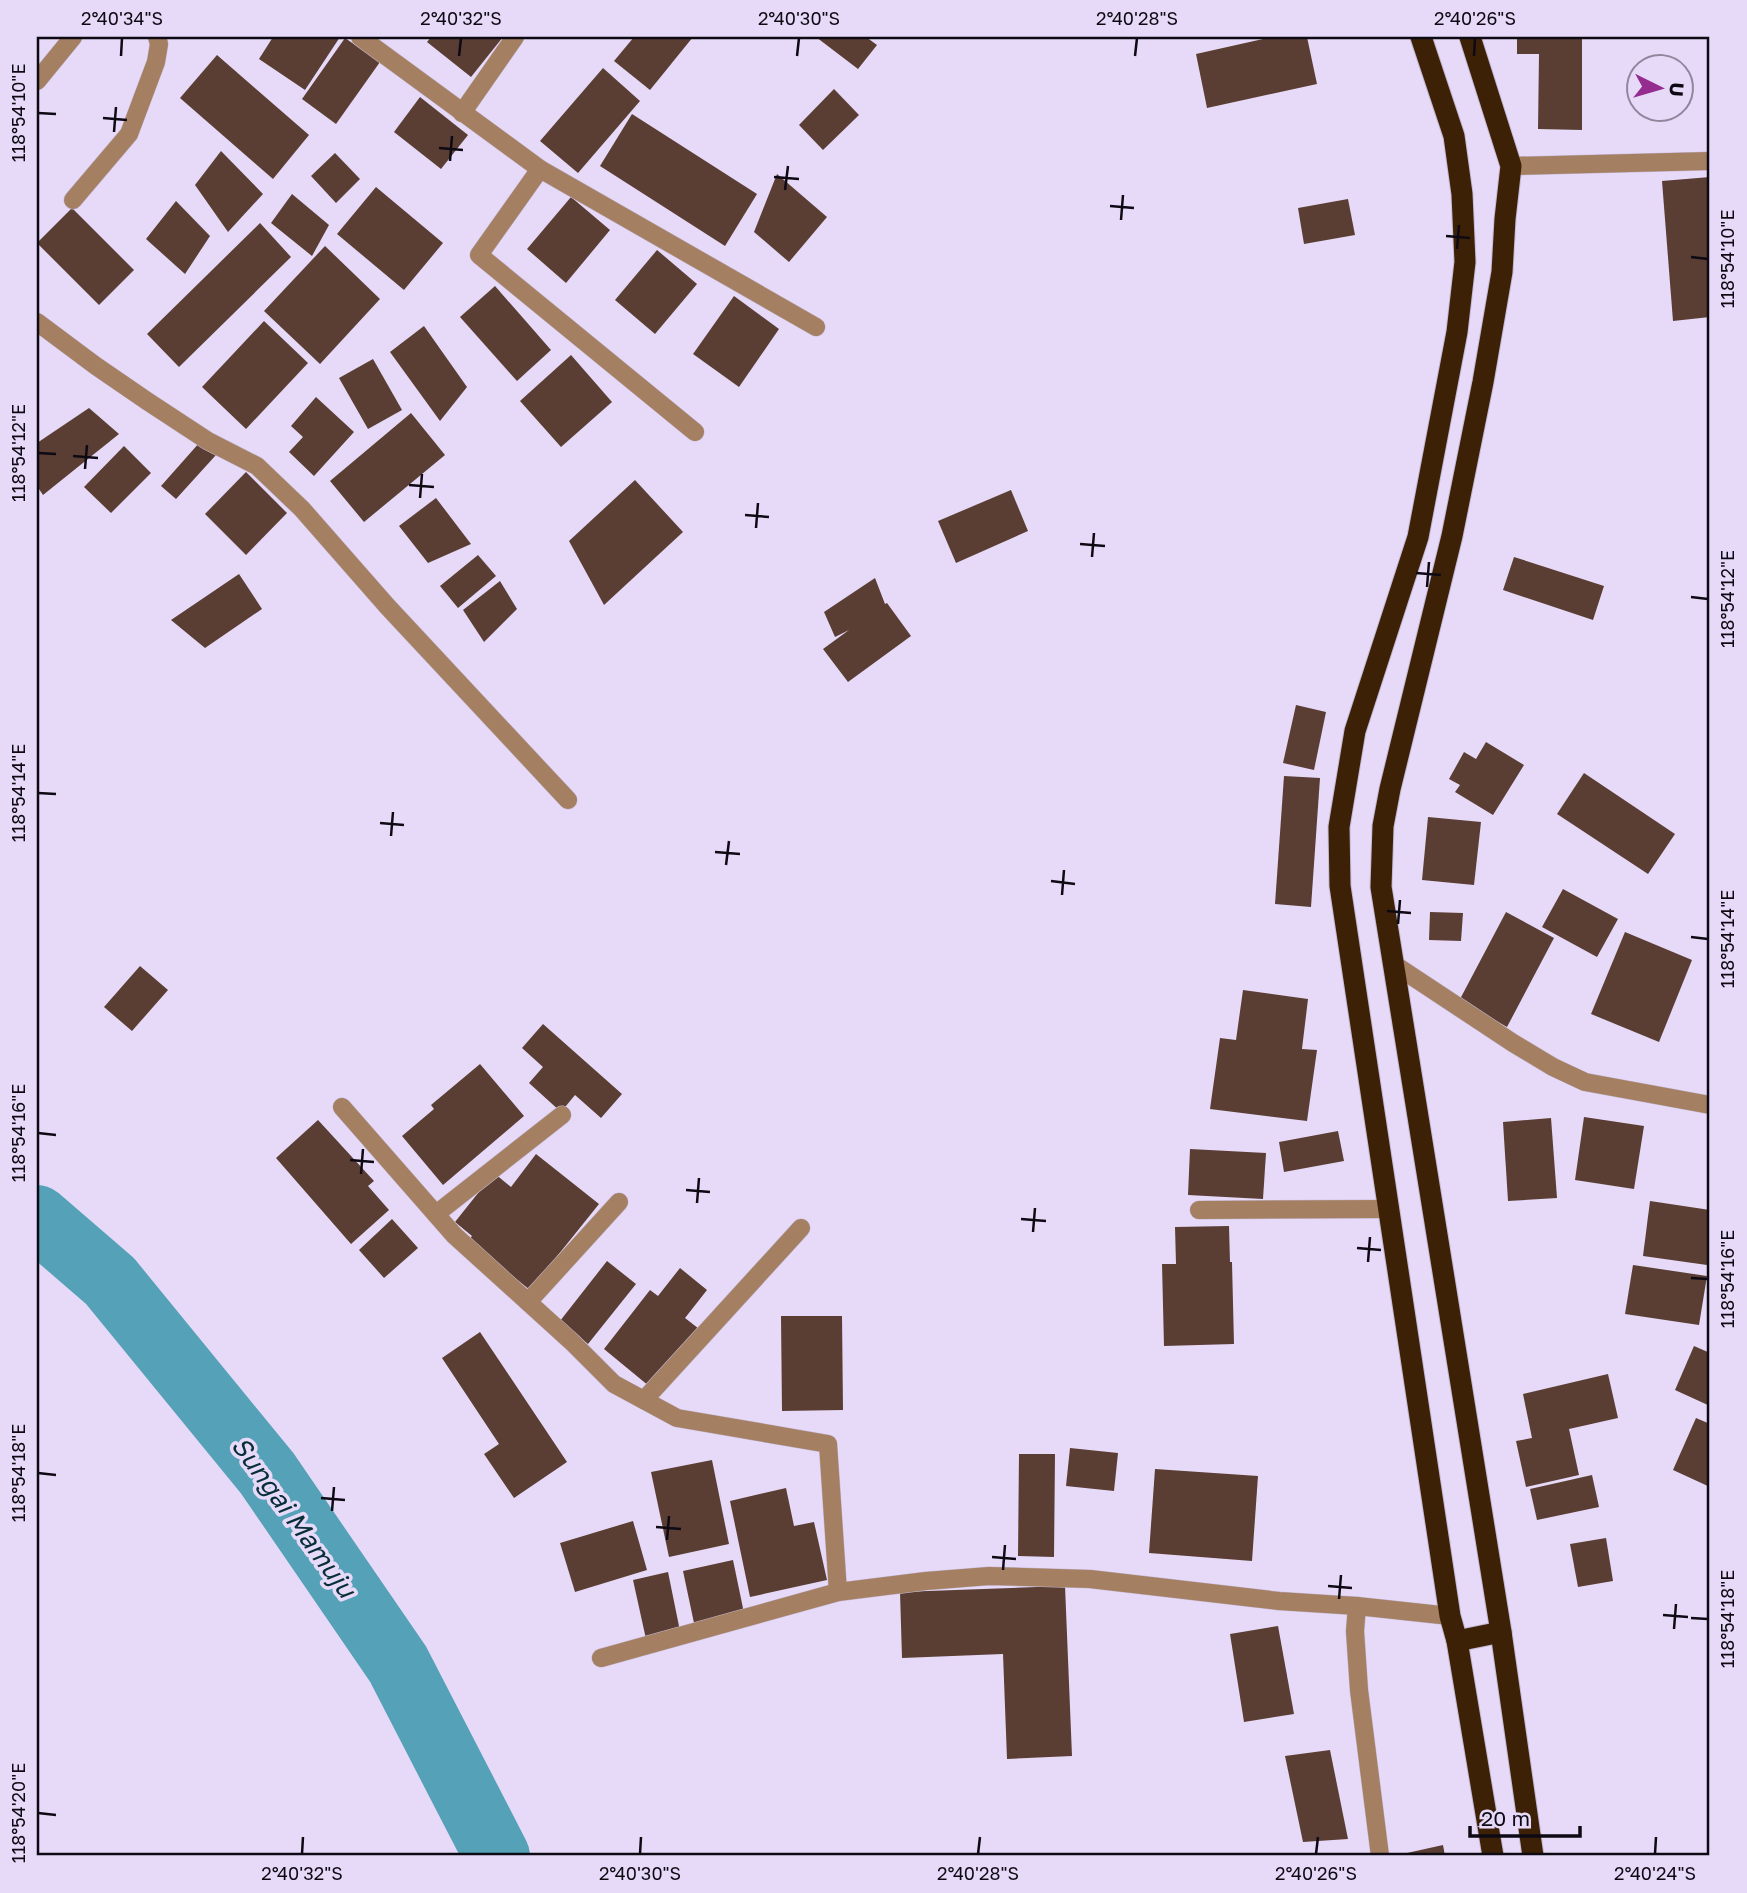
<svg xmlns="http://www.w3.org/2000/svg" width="1747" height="1893" font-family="'Golos Text',sans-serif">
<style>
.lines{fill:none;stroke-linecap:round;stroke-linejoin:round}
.river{stroke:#55a1b8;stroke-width:66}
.building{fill:#5a3e34}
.minor-casing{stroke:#c4b9d4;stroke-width:19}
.highway-casing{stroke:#c4b9d4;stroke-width:23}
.minor{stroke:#a57f61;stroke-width:18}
.highway{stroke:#3d2107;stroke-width:21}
.ticks{fill:none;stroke:#0e0a14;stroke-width:2.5}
.labels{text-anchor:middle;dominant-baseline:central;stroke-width:7;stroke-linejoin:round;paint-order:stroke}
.water-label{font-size:26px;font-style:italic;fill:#082f39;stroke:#e7daf8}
.neatline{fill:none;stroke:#0e0a14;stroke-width:2.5}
.ticks-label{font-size:18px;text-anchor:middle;fill:#0e0a14}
</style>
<rect width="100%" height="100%" fill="#e7daf8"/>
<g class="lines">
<polyline class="river" points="37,1218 110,1281 267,1473 398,1664 497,1856"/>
</g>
<g class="building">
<polygon points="273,37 340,37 305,90 259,59"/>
<polygon points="431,37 503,37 471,77 427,42"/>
<polygon points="634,37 693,37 650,90 614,61"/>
<polygon points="816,37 866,37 877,45 858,69"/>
<polygon points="1262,37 1307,37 1317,84 1207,108 1196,54 1263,39"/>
<polygon points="1517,37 1582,37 1582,130 1538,129 1539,54 1517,54"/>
<polygon points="345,38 380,62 336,124 302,99"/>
<polygon points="217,55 309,135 273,179 180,98"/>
<polygon points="603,68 640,101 578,173 540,141"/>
<polygon points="834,89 859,115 823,150 799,125"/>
<polygon points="420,97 468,135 441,169 394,132"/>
<polygon points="632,114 757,194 725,246 600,166"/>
<polygon points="221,151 263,194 228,232 195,185"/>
<polygon points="335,153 360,179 336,203 311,176"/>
<polygon points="777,174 827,217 789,262 754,232"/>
<polygon points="1710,177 1710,317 1673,321 1662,181"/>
<polygon points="376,187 443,243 404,290 337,234"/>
<polygon points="292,194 329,225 312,256 271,223"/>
<polygon points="571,197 610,230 566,283 527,249"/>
<polygon points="1348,199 1355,235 1304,244 1298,208"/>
<polygon points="176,201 210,236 185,274 146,239"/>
<polygon points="72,208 134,270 99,305 37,243"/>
<polygon points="260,223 291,257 179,367 147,334"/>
<polygon points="325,246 380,299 320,364 264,311"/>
<polygon points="657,250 697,284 655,334 615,300"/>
<polygon points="495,286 551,350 517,381 460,317"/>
<polygon points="734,296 779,329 739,387 693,354"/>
<polygon points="264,321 308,363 246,429 202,387"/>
<polygon points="424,326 467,387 440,421 390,352"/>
<polygon points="571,355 612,402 561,447 520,401"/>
<polygon points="373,359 402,410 368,429 339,378"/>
<polygon points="316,397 354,432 314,476 289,452 303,437 291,426"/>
<polygon points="89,408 119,434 43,495 37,486 37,443"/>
<polygon points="411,413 445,455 364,522 330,481"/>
<polygon points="200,442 216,455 176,499 161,486"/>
<polygon points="124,446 151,473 111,513 84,487"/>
<polygon points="246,472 287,513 246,555 205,514"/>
<polygon points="635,480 683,532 604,605 569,541"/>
<polygon points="1011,490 1028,531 956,563 938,521"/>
<polygon points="436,498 471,544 428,563 399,526"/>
<polygon points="478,555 496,576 458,608 440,586"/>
<polygon points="1514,557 1604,586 1593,620 1503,590"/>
<polygon points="239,574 262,609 205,648 171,620"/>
<polygon points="875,578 885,604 887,603 911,636 848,682 823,649 849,630 835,637 824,612"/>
<polygon points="500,581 517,609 484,642 463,610"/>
<polygon points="1296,705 1326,712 1314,770 1283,763"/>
<polygon points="1486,742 1524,765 1493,815 1455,792 1460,785 1449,779 1464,752 1476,759"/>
<polygon points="1584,773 1675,834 1648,874 1557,814"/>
<polygon points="1284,776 1320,778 1311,907 1275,904"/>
<polygon points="1428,817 1481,822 1474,885 1422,880"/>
<polygon points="1563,889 1618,919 1597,957 1542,927"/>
<polygon points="1430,912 1463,913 1461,941 1429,940"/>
<polygon points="1506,912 1554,938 1507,1027 1459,1001"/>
<polygon points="1625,932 1692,960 1659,1042 1591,1014"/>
<polygon points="140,966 168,990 132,1031 104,1007"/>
<polygon points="1243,990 1308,999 1302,1049 1317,1050 1307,1121 1210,1109 1220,1038 1236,1040"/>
<polygon points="543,1024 622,1094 601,1118 575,1095 561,1112 529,1083 543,1067 522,1048"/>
<polygon points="480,1064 524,1116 443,1185 402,1136 434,1109 431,1105"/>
<polygon points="1584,1117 1644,1126 1634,1189 1575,1180"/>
<polygon points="1551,1118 1557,1198 1508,1201 1503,1122"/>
<polygon points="318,1120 374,1181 368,1186 389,1210 351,1244 276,1158"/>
<polygon points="1338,1131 1344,1161 1284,1172 1279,1142"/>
<polygon points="1190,1149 1266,1153 1263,1199 1188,1195"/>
<polygon points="536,1154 599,1204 530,1290 468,1241 472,1236 455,1222 494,1173 511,1187"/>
<polygon points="1650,1201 1710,1210 1710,1242 1707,1265 1643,1256"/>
<polygon points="392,1219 418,1248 384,1278 359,1250"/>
<polygon points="1229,1226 1230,1262 1232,1262 1234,1344 1164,1346 1162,1264 1176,1264 1175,1227"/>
<polygon points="607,1261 636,1284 588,1344 560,1321"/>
<polygon points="1633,1265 1707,1276 1699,1325 1625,1314"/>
<polygon points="680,1268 707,1290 685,1318 703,1332 655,1391 604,1349 650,1290 658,1296"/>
<polygon points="781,1316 842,1316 843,1410 782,1411"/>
<polygon points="480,1332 567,1462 514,1498 484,1454 499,1444 442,1358"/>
<polygon points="1694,1346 1710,1353 1710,1406 1675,1390"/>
<polygon points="1608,1374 1618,1418 1569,1429 1579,1475 1526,1487 1516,1441 1532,1438 1523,1394"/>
<polygon points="1696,1418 1710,1424 1710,1487 1673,1470"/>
<polygon points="1070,1448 1118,1453 1114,1491 1066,1486"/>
<polygon points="1019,1454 1055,1454 1054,1557 1018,1556"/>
<polygon points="712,1460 729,1544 669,1557 651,1472"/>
<polygon points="1155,1469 1258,1476 1252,1561 1149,1553"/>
<polygon points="1592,1475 1599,1507 1537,1520 1530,1489"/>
<polygon points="786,1488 794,1526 814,1522 827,1580 750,1597 730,1501"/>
<polygon points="633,1521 647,1570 575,1592 560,1543"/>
<polygon points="1606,1538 1613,1581 1578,1587 1570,1544"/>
<polygon points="733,1560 744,1613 694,1623 683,1571"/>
<polygon points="668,1572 680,1631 646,1639 633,1580"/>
<polygon points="1065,1586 1072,1756 1007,1759 1003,1654 902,1658 900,1592"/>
<polygon points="1278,1626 1294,1714 1244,1722 1230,1634"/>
<polygon points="1330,1750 1348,1839 1303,1842 1285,1756"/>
<polygon points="1443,1845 1445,1856 1398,1856 1398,1855"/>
</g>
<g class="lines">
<g class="minor-casing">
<g id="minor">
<polyline points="360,37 540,169 816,327"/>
<polyline points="37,81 73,37"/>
<polyline points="462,113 515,37"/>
<polyline points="1511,166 1710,161"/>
<polyline points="540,169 479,255 695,432"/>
<polyline points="73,200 129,134 156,62 159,44 157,37"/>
<polyline points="37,322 96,366 147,401 208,441 257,466 302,509 387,606 568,800"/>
<polyline points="1392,963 1513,1043 1553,1067 1585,1082 1710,1105"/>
<polyline points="342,1107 454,1235 572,1342 614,1384 677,1418 828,1444 838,1592"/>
<polyline points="1199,1210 1388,1209"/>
<polyline points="436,1214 562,1115"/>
<polyline points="528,1302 619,1202"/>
<polyline points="644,1400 801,1228"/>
<polyline points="1357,1606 1355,1631 1359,1690 1380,1856"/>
<polyline points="601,1658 838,1592 926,1581 989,1576 1090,1579 1279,1601 1357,1606 1450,1616"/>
</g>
</g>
<g class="highway-casing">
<g id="highway">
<polyline points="1421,37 1454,136 1462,194 1465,262 1457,332 1418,537 1355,731 1339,827 1340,886 1450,1616 1457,1641 1493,1856"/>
<polyline points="1470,37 1511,166 1505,219 1502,272 1483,382 1452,536 1390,789 1383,826 1381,887 1501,1632 1533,1856"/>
<polyline points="1457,1641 1501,1632"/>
</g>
</g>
<use href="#minor" class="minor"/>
<use href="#highway" class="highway"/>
</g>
<path class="ticks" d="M 121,56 L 122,38M 459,56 L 461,38M 797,56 L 799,38M 1135,56 L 1137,38M 1474,56 L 1475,38M 38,113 L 56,114M 103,118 L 127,120M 114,132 L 116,107M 439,148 L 463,150M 450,161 L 452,136M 774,177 L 799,179M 785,190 L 788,166M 1110,206 L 1134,208M 1121,220 L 1123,195M 1446,236 L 1470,238M 1457,249 L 1459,225M 1691,257 L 1708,259M 38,453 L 56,454M 73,456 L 98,458M 85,469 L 87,445M 409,485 L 434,487M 420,498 L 422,474M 745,515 L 769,517M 756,528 L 758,503M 1080,544 L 1105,546M 1092,557 L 1094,533M 1416,573 L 1441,575M 1427,587 L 1429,562M 1691,597 L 1708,599M 38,793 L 56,794M 380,823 L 404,825M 391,836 L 393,812M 715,852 L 740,854M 726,865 L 729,841M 1051,881 L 1075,884M 1062,895 L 1064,870M 1387,911 L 1411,913M 1398,924 L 1400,900M 1691,937 L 1708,939M 38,1133 L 56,1135M 350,1160 L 374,1162M 361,1174 L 363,1149M 686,1190 L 710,1192M 697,1203 L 699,1178M 1021,1219 L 1046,1221M 1033,1232 L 1035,1208M 1357,1248 L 1381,1250M 1368,1262 L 1370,1237M 1691,1278 L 1708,1279M 38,1473 L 56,1475M 321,1498 L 345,1500M 332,1511 L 334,1487M 656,1527 L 681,1529M 667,1540 L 669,1516M 992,1557 L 1016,1559M 1003,1570 L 1005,1545M 1328,1586 L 1352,1588M 1339,1599 L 1341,1575M 1663,1615 L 1688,1617M 1691,1618 L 1708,1619M 1674,1629 L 1676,1604M 38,1813 L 56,1815M 302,1854 L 303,1837M 640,1854 L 641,1837M 978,1854 L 980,1837M 1316,1854 L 1318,1837M 1655,1854 L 1656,1837"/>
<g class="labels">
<g class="water-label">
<text transform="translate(294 1517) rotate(54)">Sungai Mamuju</text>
</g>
</g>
<rect width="1747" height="1893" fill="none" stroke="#e7daf8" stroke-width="77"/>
<g transform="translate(1660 88) rotate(95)"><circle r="33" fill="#e7daf8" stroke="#90879d" stroke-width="2"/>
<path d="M0-5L12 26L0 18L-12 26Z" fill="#952d90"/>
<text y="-10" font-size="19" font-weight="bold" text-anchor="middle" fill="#0e0a14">U</text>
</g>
<path d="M1470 1826v10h110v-10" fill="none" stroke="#0e0a14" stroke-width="3.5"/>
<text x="1481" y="1826" font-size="21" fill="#0e0a14" stroke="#e7daf8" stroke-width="5" paint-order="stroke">20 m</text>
<rect x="38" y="38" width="1670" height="1816" class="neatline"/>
<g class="ticks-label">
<text x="122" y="25">2°40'34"S</text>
<text x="461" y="25">2°40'32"S</text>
<text x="799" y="25">2°40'30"S</text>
<text x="1137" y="25">2°40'28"S</text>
<text x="1475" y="25">2°40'26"S</text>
<text transform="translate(19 113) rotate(-90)" y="6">118°54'10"E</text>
<text transform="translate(1728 259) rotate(-90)" y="6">118°54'10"E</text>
<text transform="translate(19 453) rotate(-90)" y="6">118°54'12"E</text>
<text transform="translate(1728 599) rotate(-90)" y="6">118°54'12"E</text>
<text transform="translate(19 793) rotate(-90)" y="6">118°54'14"E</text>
<text transform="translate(1728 939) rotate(-90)" y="6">118°54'14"E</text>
<text transform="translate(19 1133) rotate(-90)" y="6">118°54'16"E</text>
<text transform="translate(1728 1279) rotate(-90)" y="6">118°54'16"E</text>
<text transform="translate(19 1473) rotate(-90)" y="6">118°54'18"E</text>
<text transform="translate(1728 1619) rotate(-90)" y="6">118°54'18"E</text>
<text transform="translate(19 1813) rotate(-90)" y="6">118°54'20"E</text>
<text x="302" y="1880">2°40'32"S</text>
<text x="640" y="1880">2°40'30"S</text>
<text x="978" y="1880">2°40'28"S</text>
<text x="1316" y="1880">2°40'26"S</text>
<text x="1655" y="1880">2°40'24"S</text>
</g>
</svg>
